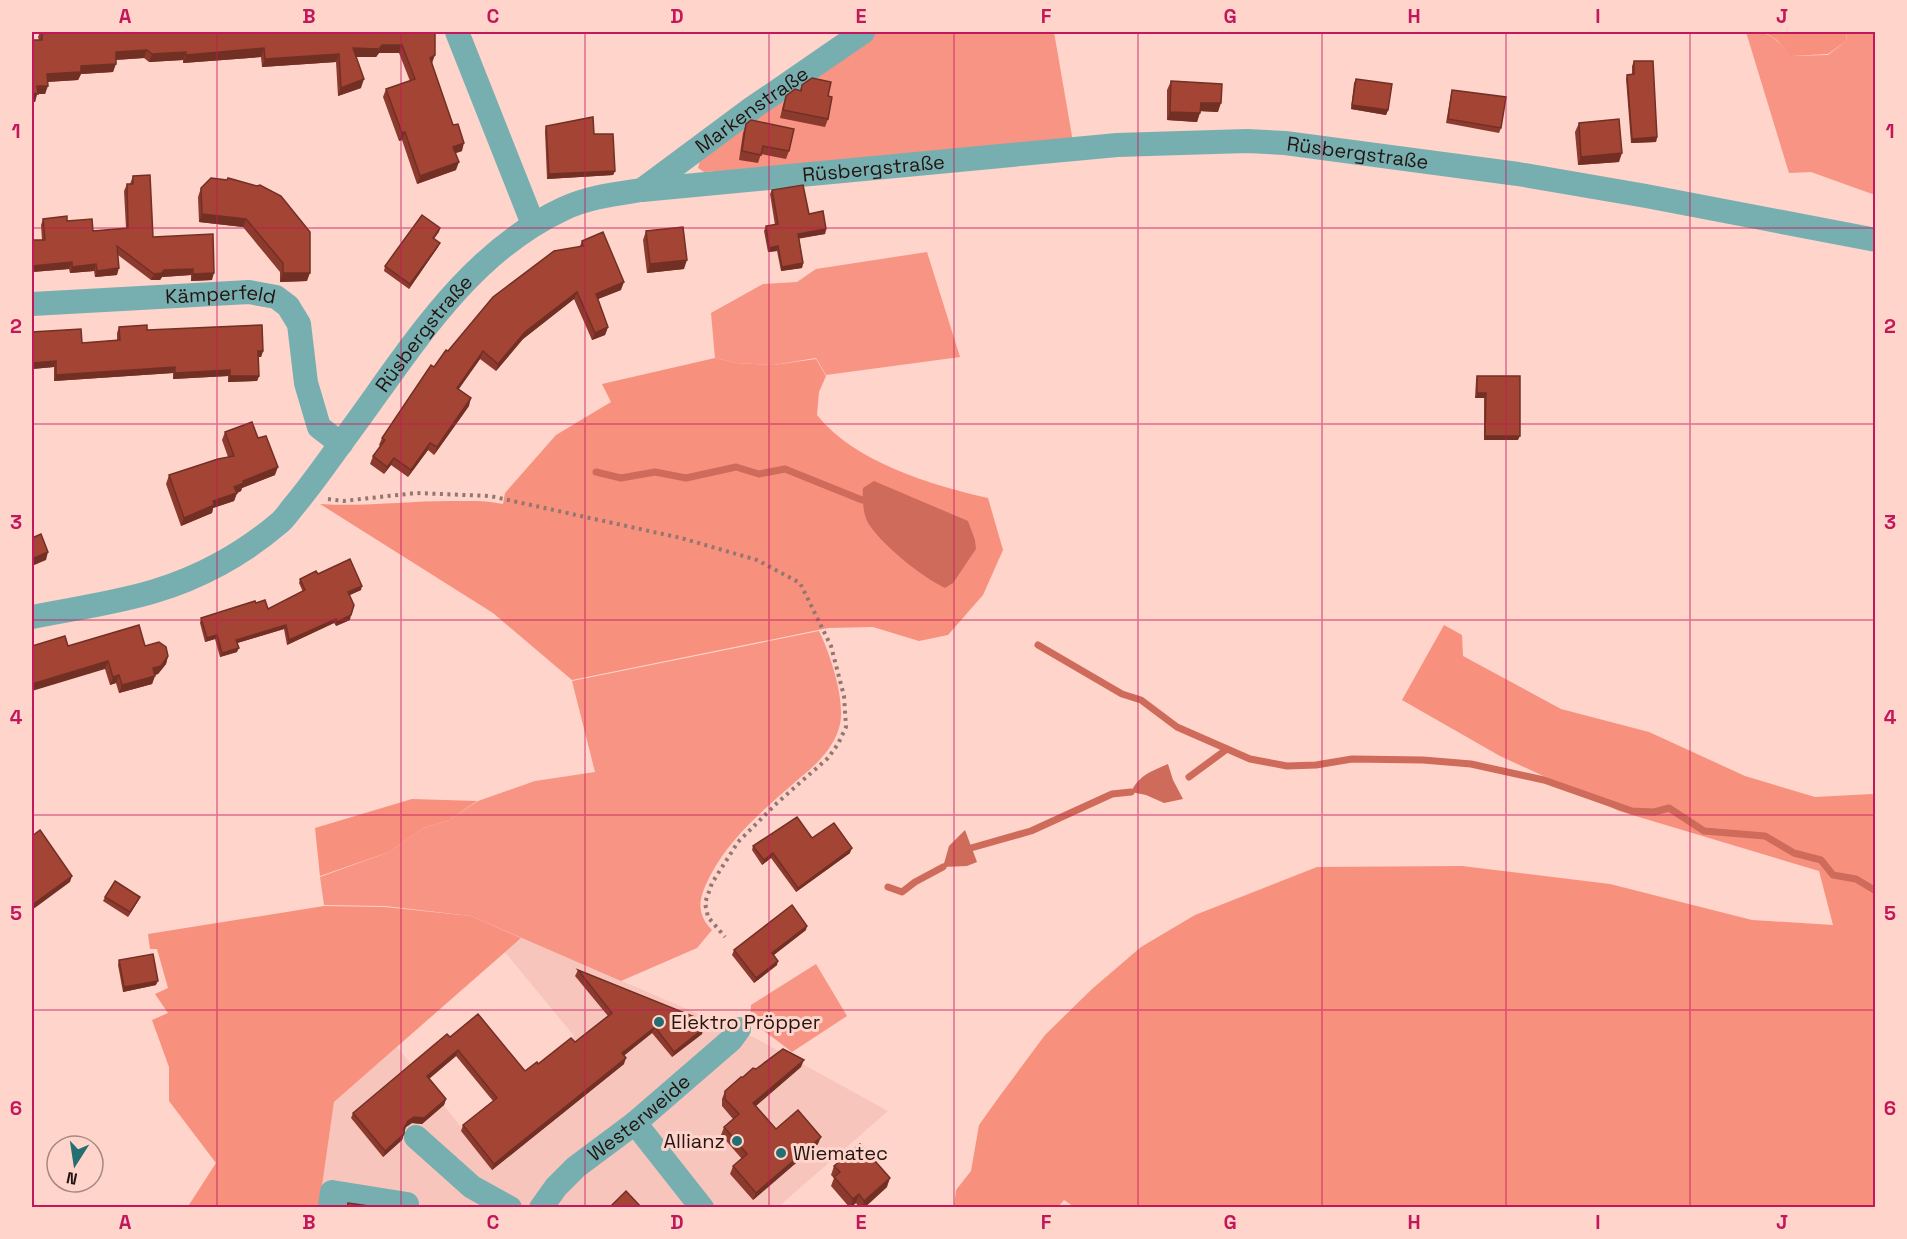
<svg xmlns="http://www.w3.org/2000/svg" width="1907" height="1239" font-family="'Space Grotesk',sans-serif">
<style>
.built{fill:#f8c5bc}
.green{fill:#f79483}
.forest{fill:#f8907e}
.water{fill:#ce6b5a}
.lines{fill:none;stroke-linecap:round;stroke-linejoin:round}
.stream{stroke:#ce6b5a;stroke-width:7}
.path{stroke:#937670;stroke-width:4;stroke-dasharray:3 4.5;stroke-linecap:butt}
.minor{stroke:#77afb0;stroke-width:24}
.wall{fill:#8c3a2e}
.shaded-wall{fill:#723025}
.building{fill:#a34435;stroke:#723025;stroke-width:1.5}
.grid{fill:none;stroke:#c2185b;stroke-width:1.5;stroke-opacity:0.55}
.poi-dot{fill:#246f71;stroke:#fed4cb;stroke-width:2}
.labels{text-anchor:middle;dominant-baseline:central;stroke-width:6;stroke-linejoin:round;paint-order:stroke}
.street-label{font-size:20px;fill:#241512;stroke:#fed4cb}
.poi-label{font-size:20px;fill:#241512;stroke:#fed4cb;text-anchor:start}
.neatline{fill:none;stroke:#c2185b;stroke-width:2}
.grid-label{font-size:20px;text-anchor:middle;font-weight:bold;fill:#c2185b}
</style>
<rect width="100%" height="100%" fill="#fed4cb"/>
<polygon class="built" points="521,938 755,1038 888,1111 778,1207 319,1208 334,1102 397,1047 462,1128 574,1036 505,952"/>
<g class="green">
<polygon points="872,32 1054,32 1073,142 732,170 704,172 698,168 700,161"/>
<path d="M 1746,32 C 1772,31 1775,39 1793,56 L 1828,55 L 1846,41 L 1847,32 L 1875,32 L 1875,195 L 1811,172 L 1789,173 Z"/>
<polygon points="927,252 960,357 826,375 816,358 773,365 736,363 715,358 711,313 763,284 797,282 816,269"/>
<path d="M 819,631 C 830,653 847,704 839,728 C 836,738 830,748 823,756 C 815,766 803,775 793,784 C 762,811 729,839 710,876 C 700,896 694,912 712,930 L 697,948 L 621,981 L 471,916 L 385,906 L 324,905 L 320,877 L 389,852 L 423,828 L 449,820 L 478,801 L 535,781 L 595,772 L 572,681 Z"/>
<polygon points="816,964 847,1016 792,1052 750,1020 751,1005"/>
</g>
<g class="forest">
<polygon points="1764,32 1847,32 1846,41 1828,54 1792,56 1777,40"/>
<path d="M 715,358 L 736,363 L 773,365 L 816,359 L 826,376 L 819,392 L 817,415 C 854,462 931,485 988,498 L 1003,550 L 983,595 L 948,635 L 919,641 L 873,627 L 828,628 L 572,680 L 493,613 L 320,504 C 363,507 407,501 451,501 C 469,501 485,500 503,504 L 505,493 L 556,435 L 611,402 L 602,384 Z"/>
<polygon points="1444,625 1462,635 1463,656 1561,709 1649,732 1745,776 1815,797 1872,794 1875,796 1875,1207 1076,1208 1064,1200 1058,1207 954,1207 956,1190 971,1171 979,1125 999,1097 1045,1035 1092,989 1141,947 1195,915 1317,867 1462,866 1610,884 1752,920 1833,925 1819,871 1619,811 1500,756 1402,700"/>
<polygon points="412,799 477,801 449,820 423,828 389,852 320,876 315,828"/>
<polygon points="324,906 385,907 471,916 521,938 334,1102 319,1207 187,1208 216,1163 169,1101 169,1067 152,1020 168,1013 155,994 168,988 157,949 150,949 148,934"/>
</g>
<g class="water">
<path d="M 874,481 L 968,521 L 975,540 L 976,549 L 953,583 L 945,588 C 923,578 878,542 867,521 C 863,511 862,499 863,488 Z"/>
<path d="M 1168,764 L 1173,780 L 1183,799 L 1164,803 L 1146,795 L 1131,792 C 1139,775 1152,771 1168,764 Z"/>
<polygon points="965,830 977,862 967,866 943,867 949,846"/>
</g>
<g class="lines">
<g class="stream">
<polyline points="596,472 621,478 655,472 686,478 736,467 759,474 785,469 862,500"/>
<polyline points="1038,645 1122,694 1141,700 1177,727 1250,759 1287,766 1316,765 1352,759 1423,760 1471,764 1544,780 1632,811 1654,812 1669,808 1704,831 1765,836 1794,853 1821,860 1833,875 1856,879 1876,891"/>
<polyline points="1189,777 1227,749"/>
<polyline points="971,848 1031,831 1112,794 1131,792"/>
<polyline points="888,887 902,892 915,882 943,867"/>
</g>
<polyline class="path" points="328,499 343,501 416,493 490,496 681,538 757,560 800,583 831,646 844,696 846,727 838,744 828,758 777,803 738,842 712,883 705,903 708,917 725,937"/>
<g class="minor">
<polyline points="457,32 533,224"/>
<path id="s1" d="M 642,190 L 751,109 L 863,32"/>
<path id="s2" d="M 32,304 L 249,292 L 276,297 L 288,306 L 299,324 L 306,383 L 319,427 L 341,444"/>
<path id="s3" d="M 32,617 C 72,609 116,603 155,591 C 199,578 243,554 278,524 C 284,520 288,513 293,507 C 309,488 324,467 339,446 C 404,360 462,256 563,209 C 588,197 616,194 642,190 L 1117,145 L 1247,141 L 1285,143 L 1518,174 L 1646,196 L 1876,240"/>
<polyline points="635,1123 702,1208"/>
<polyline points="416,1137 472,1187 510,1208"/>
<polyline points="330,1208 332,1192 407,1204"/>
<path id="s4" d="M 541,1208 L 556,1187 L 576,1167 L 635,1123 L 731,1040 L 739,1029"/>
</g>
</g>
<g class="wall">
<polygon points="40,32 435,32 432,64 462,151 456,153 456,170 417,184 402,140 399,141 383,97 386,89 410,81 399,53 379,53 376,57 356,57 361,88 338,96 336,62 262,67 261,57 183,63 183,60 149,62 144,58 116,60 113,72 81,74 78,80 48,82 45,94 37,94 35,102 32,102 32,40 39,40 38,37"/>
<polygon points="1634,61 1657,137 1656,142 1631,143 1626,79 1627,75 1632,74 1632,66"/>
<polygon points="1356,79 1388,110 1386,115 1351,109 1354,83"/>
<polygon points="1171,81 1218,112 1200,111 1197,122 1167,120 1167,90"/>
<polygon points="802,85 828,96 828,119 825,127 780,118 783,105 786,96 800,90"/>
<polygon points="1452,90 1501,128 1499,133 1446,123 1451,94"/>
<polygon points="1579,123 1619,162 1578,165 1575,132"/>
<polygon points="746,124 789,151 786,159 761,154 758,163 739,160 743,133"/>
<polygon points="546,126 594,134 615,171 613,175 547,179 545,131"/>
<polygon points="133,176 153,237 212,280 191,281 191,275 162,277 160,280 151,280 118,255 117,275 95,277 94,271 70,273 69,269 32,272 32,240 42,240 41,225 43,219 67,221 93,231 126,228 124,191 127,184 130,184"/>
<polygon points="211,178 307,281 280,282 280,272 243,227 199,222 198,197 201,188"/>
<polygon points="772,190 809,214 826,229 825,234 799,238 803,263 802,268 781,271 777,251 768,252 764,231 766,226 775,225 770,194"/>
<polygon points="440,228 439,232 434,239 438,247 409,289 384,271 385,266"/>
<polygon points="646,231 684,269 647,273 643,240"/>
<polygon points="582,241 621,290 598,299 608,327 605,335 592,340 574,299 523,339 496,371 480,359 459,389 469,406 434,455 428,450 408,477 391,465 384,474 370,464 373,456 380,446 379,445 382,438 434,367 448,351 580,246"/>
<polygon points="119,327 147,330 263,351 261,357 258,357 259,376 257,381 228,382 228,376 173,379 173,373 54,381 54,367 32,369 82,343 117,340 117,333"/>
<polygon points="1477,376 1518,440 1484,440 1484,398 1475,398 1476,380"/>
<polygon points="225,432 258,438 275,475 242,488 241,491 237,493 234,501 213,508 212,513 181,526 166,484 169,475 228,457 222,440"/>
<polygon points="318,574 361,590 349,595 350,620 336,626 334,623 287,645 284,629 237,643 237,652 220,657 215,639 205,642 200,623 201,618 256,603 268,609 303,592 299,583 300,579"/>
<polygon points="68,646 145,646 168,656 166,664 158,674 155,675 152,684 119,693 116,683 110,685 105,669"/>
<polygon points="812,838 850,853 796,892 771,858 762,865 752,850 753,846"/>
<polygon points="105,897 140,897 138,901 128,917 103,901"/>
<polygon points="806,930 774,955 777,965 754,983 732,955 734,950"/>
<polygon points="119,960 156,985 123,992 118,965"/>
<polygon points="578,970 702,1034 672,1057 652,1033 624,1055 624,1064 492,1170 461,1131 463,1125 493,1101 456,1056 429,1079 446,1099 444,1105 422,1124 412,1123 406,1127 402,1140 383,1157 351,1118 353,1113 450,1037 525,1071 575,1042 608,1016 575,976"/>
<polygon points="801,1067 756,1106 776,1129 818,1144 753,1200 730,1174 733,1166 742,1159 721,1135 724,1127 733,1119 722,1106 722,1099 725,1091 743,1077 756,1069"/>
<polygon points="834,1166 887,1187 864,1208 859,1208 856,1203 850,1208 831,1186 834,1178 831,1175"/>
</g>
<g class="shaded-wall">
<polygon points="382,45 402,45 399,53 379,53 376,57 350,57 353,48"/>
<polygon points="264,48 261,57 183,63 186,55"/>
<polygon points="147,50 144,58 113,60 116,52"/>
<polygon points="186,52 183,60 149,62 152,54"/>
<polygon points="339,54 336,62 262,67 265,59"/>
<polygon points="435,55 432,63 427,66 430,58"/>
<polygon points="116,64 113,72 81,74 78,80 44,82 47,74 81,66"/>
<polygon points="364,79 361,88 338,96 341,88"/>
<polygon points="37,86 48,86 45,94 37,94 35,102 32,102 32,93"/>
<polygon points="1201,103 1221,103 1218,112 1198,111"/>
<polygon points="1352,105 1388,110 1386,115 1351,109"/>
<polygon points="1170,112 1200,113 1197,122 1167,120"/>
<polygon points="405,132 402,140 399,141 402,133"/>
<polygon points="1657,137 1656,142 1631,143 1632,139"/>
<polygon points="464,143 462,151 450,155 453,147"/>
<polygon points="1622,153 1619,162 1578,165 1581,157"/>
<polygon points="459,162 456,170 417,184 420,176"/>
<polygon points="615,171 613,175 547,179 549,174"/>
<polygon points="202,214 246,219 243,227 199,222"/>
<polygon points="826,229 825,234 797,239 798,234"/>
<polygon points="440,243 438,247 409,289 410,284"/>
<polygon points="778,246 777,251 768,252 769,248"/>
<polygon points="687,260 684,269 647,273 650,264"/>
<polygon points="72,262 69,269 32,272 32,266"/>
<polygon points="803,263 802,268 781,271 782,267"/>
<polygon points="96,264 94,271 70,273 72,267"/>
<polygon points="119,268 117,275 95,277 97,271"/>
<polygon points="193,269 191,275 162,277 160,280 151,280 154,274 164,270"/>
<polygon points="214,273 212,280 191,281 193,274"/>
<polygon points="283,273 310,273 307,281 280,282"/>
<polygon points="624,282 621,290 593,301 596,294"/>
<polygon points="577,292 574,299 523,339 496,371 498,364 525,332"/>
<polygon points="608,327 605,335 592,340 595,333"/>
<polygon points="258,351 263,351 261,357 256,357"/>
<polygon points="483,351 480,359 454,395 457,388"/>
<polygon points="56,361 54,367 32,369 32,363"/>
<polygon points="175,367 173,373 54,381 56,375"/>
<polygon points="230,370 228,376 173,379 175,373"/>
<polygon points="230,376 259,376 257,381 228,382"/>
<polygon points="1477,393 1486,393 1484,398 1475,398"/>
<polygon points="471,398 469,406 434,455 437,447"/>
<polygon points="1485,436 1520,436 1518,440 1484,440"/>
<polygon points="430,443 428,450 408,477 411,470"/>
<polygon points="394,458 391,465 384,474 387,467"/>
<polygon points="278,467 275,475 242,488 241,491 237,493 234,501 213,508 212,513 181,526 184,518 213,501 243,481"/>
<polygon points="48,552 46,560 32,566 32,559"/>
<polygon points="362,586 361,590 346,597 348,592"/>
<polygon points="351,615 350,620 336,626 337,622"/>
<polygon points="336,619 334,623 287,645 289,640"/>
<polygon points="286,625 284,629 234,644 236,640"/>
<polygon points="217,635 215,639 205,642 207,638"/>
<polygon points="239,648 237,652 220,657 222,653"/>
<polygon points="168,656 166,664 158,674 150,676 153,668"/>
<polygon points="108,661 105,669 32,691 32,684"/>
<polygon points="119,675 116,683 110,685 113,677"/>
<polygon points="155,676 152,684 119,693 122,685"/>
<polygon points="852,848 850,853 796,892 798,888"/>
<polygon points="773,853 771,858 762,865 764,860"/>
<polygon points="72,876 70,882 32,910 32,905"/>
<polygon points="140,897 138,901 128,917 130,912"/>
<polygon points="807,926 806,930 771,957 772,953"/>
<polygon points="778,961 777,965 754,983 756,978"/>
<polygon points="158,981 156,985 123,992 124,987"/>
<polygon points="655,1027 652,1033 620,1059 622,1053"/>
<polygon points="704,1028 702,1034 672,1057 674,1052"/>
<polygon points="458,1050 456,1056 425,1082 427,1076"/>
<polygon points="626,1058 624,1064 492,1170 494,1164"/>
<polygon points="804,1060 801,1067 751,1110 753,1103"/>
<polygon points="446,1099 444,1105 422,1124 412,1123 406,1127 402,1134 408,1121"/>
<polygon points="404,1134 402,1140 383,1157 385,1151"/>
<polygon points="821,1137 818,1144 753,1200 756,1193"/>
<polygon points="890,1178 887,1187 864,1208 862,1208 864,1201"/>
<polygon points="859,1194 856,1203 850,1208 853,1199"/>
</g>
<g class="building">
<polygon points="42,32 435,32 435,55 430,58 453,125 458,124 464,143 453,147 459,162 420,176 405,132 402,133 386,89 415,79 402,45 382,45 379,49 353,48 364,79 341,88 339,54 265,59 264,48 186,55 186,52 152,54 147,50 116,52 116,64 81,66 81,72 47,74 48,86 37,86 38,94 32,93 32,40 42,40"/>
<polygon points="1634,61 1653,61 1657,137 1632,139 1627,75 1634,74"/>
<polygon points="812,78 831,82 828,96 832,97 828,119 783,110 786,96 795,89 801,91 802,85"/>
<polygon points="1356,79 1392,84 1388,110 1352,105"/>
<polygon points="1171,81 1222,84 1221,103 1201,103 1200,113 1170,112"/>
<polygon points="1452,90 1506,97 1501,128 1448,119"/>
<polygon points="593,117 594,134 613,134 615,171 549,174 546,126"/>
<polygon points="1619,119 1622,153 1581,157 1579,123"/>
<polygon points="751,120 794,129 789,151 763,146 761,155 742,151 746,124"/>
<polygon points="150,175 153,237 213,234 214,273 193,274 193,269 164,270 162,273 154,274 117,246 119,268 97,271 96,264 72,267 72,262 32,266 32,240 45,240 43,219 67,216 67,221 92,219 93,231 128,228 127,184 133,184 133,176"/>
<polygon points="211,178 227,180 228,178 257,186 260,185 281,196 310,232 310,273 283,273 283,263 246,219 202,214 201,188"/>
<polygon points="803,185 809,214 823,211 826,229 798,234 803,263 782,267 778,246 769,248 766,226 778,224 772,190"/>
<polygon points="422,215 440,228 433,238 440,243 410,284 385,266"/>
<polygon points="683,227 687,260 650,264 646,231"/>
<polygon points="603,232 624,282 596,294 608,327 595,333 577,292 525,332 498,364 483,351 457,388 471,398 437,447 430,443 411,470 394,458 387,467 373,456 385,440 382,438 431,365 434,367 446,350 448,351 493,297 554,251 583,246 582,241"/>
<polygon points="147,325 147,330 262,325 263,351 258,351 259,376 230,376 230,370 175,373 175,367 56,375 56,361 32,363 32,332 81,329 82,343 120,340 119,327"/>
<polygon points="1477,376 1520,376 1520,436 1485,436 1486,393 1477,393"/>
<polygon points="252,422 258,438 266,436 278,467 243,481 244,483 234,487 237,493 213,501 214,505 184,518 169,475 218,459 234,456 225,432"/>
<polygon points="41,534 48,552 32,559 32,538"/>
<polygon points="350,559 362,586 348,592 354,605 351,615 337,622 336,619 289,640 286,625 236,640 239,648 222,653 217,635 207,638 201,618 255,601 256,603 265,600 268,609 305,590 300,579 316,571 318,574"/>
<polygon points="139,625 145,646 159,642 166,647 168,656 161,666 153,668 155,676 122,685 119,675 113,677 108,661 32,684 32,646 65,636 68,646"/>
<polygon points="797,817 812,838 834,823 852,848 798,888 773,853 764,860 753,846"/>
<polygon points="40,830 72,876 32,905 32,869 33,868 32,866 32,836"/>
<polygon points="115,881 140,897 130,912 105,897"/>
<polygon points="792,905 807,926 772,953 778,961 756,978 734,950"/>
<polygon points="153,954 158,981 124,987 119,960"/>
<polygon points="578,970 695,1017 704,1028 674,1052 655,1027 622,1053 626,1058 494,1164 463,1125 497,1098 458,1050 427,1076 446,1099 424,1118 414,1117 408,1121 404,1128 404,1134 385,1151 353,1113 447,1034 450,1037 478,1014 525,1071 537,1062 538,1064 571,1038 575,1042 612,1013"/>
<polygon points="783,1049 804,1060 753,1103 776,1129 798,1110 821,1137 756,1193 733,1166 747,1154 724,1127 739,1114 725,1099 725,1091 741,1077 743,1077 753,1068 756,1069"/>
<polygon points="860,1144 890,1178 864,1201 859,1194 853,1199 834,1177 840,1172 834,1166"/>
<polygon points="626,1191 642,1208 609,1208"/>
<polygon points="348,1203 375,1207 375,1208 347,1208"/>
</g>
<path class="grid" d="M 217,32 L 217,1208M 401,32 L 401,1208M 585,32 L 585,1208M 769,32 L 769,1208M 954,32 L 954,1208M 1138,32 L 1138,1208M 1322,32 L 1322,1208M 1506,32 L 1506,1208M 1690,32 L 1690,1208M 32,228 L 1876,228M 32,424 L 1876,424M 32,620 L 1876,620M 32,815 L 1876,815M 32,1010 L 1876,1010"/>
<g class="poi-dot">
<circle cx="659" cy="1022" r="6"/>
<circle cx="737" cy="1141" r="6"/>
<circle cx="781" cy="1153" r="6"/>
</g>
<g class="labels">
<g class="street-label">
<text stroke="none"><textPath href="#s1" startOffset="136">Markenstraße</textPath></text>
<text stroke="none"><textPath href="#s3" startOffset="1496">Rüsbergstraße</textPath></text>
<text stroke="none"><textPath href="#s3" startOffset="1010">Rüsbergstraße</textPath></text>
<text stroke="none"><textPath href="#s2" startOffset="189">Kämperfeld</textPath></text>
<text stroke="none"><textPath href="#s3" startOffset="507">Rüsbergstraße</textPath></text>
<text stroke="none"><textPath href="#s4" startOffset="134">Westerweide</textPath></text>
</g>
<g class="poi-label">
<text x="671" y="1022">Elektro Pröpper</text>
<text x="725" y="1141" text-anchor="end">Allianz</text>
<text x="793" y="1153">Wiematec</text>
</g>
</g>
<rect width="1907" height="1239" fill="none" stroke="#fed4cb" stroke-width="66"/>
<g transform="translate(75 1164) rotate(192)"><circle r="28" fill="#fed4cb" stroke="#a78881" stroke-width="1.5"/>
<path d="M0-4.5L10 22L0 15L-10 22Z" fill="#246f71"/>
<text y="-9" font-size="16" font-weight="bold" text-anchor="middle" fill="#241512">N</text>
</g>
<rect x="33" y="33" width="1841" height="1173" class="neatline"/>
<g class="grid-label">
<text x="125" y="23">A</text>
<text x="309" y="23">B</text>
<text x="493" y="23">C</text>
<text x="677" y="23">D</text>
<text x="861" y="23">E</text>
<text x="1046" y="23">F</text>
<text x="1230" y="23">G</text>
<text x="1414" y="23">H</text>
<text x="1598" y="23">I</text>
<text x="1782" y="23">J</text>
<text x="16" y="138">1</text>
<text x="1890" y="138">1</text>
<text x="16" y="333">2</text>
<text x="1890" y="333">2</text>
<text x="16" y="529">3</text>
<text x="1890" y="529">3</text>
<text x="16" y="724">4</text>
<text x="1890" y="724">4</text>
<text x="16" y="920">5</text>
<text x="1890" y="920">5</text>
<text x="16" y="1115">6</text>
<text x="1890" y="1115">6</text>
<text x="125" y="1229">A</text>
<text x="309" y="1229">B</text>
<text x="493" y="1229">C</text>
<text x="677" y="1229">D</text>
<text x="861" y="1229">E</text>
<text x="1046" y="1229">F</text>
<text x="1230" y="1229">G</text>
<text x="1414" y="1229">H</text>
<text x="1598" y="1229">I</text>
<text x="1782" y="1229">J</text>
</g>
</svg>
